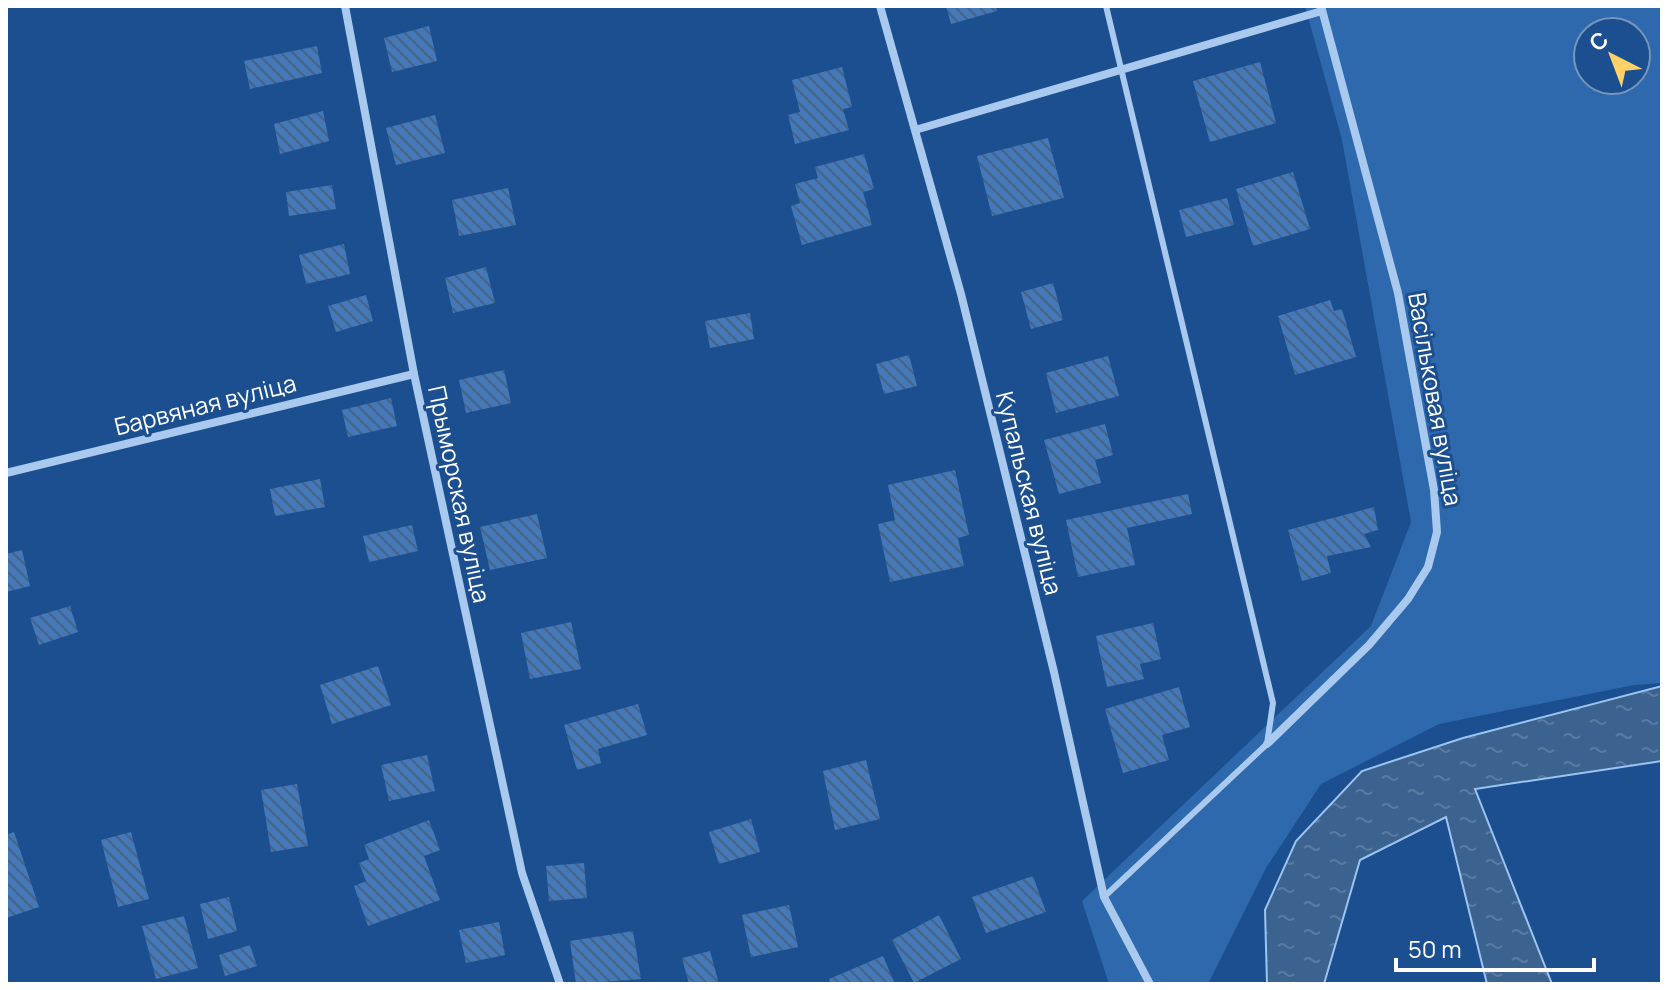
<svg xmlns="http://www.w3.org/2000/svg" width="1668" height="990" font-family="Manrope,sans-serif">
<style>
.grass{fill:#2e69ad;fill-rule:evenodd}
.water{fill:url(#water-ripples);stroke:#9cc4f0;stroke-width:2}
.building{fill:url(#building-back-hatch)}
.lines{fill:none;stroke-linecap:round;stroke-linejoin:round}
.lane{stroke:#a9c9ee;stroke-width:6}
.street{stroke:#a9c9ee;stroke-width:8}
.labels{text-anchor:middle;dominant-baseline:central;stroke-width:6;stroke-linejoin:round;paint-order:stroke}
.street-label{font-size:24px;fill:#fff;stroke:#1b4f8f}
</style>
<defs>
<pattern id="water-ripples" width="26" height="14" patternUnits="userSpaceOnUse" patternTransform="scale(2)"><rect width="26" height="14" fill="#3c6290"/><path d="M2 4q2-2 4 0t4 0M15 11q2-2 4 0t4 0" fill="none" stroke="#597aa1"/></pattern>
<pattern id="building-back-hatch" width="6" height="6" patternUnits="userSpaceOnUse" patternTransform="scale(2)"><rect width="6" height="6" fill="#4478b7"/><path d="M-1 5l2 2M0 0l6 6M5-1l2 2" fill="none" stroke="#486282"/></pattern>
</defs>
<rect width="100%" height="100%" fill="#1b4f8f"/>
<path class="grass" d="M 1305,6 L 1662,6 L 1662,683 L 1634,685 L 1439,724 L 1321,784 L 1266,868 L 1208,984 L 1109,984 L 1082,901 L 1371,626 L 1411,522 L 1342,140 ZM 1588,32 L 1636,32 L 1636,80 L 1588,80 Z"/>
<polygon class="water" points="1662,686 1662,761 1475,789 1552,984 1487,984 1446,817 1360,860 1324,984 1267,984 1265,910 1296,841 1362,771 1463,738"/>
<g class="building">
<polygon points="946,6 995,6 997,11 951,24"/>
<polygon points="429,26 437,61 392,72 384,38"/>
<polygon points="317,46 322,73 250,89 244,61"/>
<polygon points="1260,62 1276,123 1210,142 1193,81"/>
<polygon points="842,67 852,107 843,109 849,130 795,144 788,115 800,112 792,80"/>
<polygon points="323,111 329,141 280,154 274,124"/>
<polygon points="435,115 445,153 396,165 386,128"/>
<polygon points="1048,138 1064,198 992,216 977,156"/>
<polygon points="864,154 874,189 863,192 872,225 802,245 791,206 800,203 795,184 818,178 815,167"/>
<polygon points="1293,172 1310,229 1253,246 1236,189"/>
<polygon points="332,185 336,209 289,216 286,192"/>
<polygon points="508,188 516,225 459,236 452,200"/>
<polygon points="1227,198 1234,225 1186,237 1179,210"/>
<polygon points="344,244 350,274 306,284 299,255"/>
<polygon points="486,267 495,303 453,313 445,278"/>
<polygon points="1053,283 1063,320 1031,329 1021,292"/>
<polygon points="366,295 373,321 336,332 328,306"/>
<polygon points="1330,300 1334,311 1342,309 1356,357 1295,375 1278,316"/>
<polygon points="750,313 754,339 710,348 705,321"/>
<polygon points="909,355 917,386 884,394 876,364"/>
<polygon points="1108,356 1119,396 1056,413 1046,373"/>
<polygon points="504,370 511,403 466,413 459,380"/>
<polygon points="391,398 397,426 348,437 342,410"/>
<polygon points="1105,424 1113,455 1095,460 1101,483 1059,494 1044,440"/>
<polygon points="955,470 969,535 958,538 964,566 890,582 878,524 895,520 888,485"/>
<polygon points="320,479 325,507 275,516 270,489"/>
<polygon points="1188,494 1192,514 1127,528 1135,565 1078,577 1066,520"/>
<polygon points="1374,507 1378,530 1364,534 1371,547 1327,556 1331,573 1302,581 1288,530"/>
<polygon points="537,514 547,558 490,570 480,527"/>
<polygon points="412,525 418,551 369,562 363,536"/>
<polygon points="22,550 30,586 6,592 6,554"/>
<polygon points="70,606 78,632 39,645 30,618"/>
<polygon points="571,622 581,669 530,679 521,633"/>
<polygon points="1153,623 1161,659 1140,664 1144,679 1107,687 1096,636"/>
<polygon points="378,666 391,705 332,724 320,685"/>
<polygon points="1179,687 1190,727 1162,735 1169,760 1123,773 1105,709"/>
<polygon points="638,704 647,735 598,749 601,763 577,770 564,725"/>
<polygon points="427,755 435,791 389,801 381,765"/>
<polygon points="866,760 880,819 835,830 823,771"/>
<polygon points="297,784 308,846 271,852 261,790"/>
<polygon points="751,819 760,852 719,864 709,832"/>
<polygon points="429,820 440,850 424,856 440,900 368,926 354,886 366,881 359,863 369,859 364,845"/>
<polygon points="14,832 39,907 6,918 6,835"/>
<polygon points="131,832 149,899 118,907 101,840"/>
<polygon points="584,863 587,898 549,901 546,866"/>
<polygon points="1033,876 1046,912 986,933 972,897"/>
<polygon points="229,897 237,931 208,939 200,904"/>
<polygon points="789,905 798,947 751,957 742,915"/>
<polygon points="939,915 961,959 914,983 892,940"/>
<polygon points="184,916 198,968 156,979 142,926"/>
<polygon points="499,922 505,955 466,963 459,930"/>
<polygon points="633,931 641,979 576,984 570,941"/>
<polygon points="250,945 257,966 225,976 219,955"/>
<polygon points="710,951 719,984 689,984 682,958"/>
<polygon points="883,956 895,984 831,984 829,979"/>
</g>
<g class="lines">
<polyline class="lane" points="1104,897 1267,744 1273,703 1106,6"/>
<g class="street">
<polyline points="345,6 414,374 522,873 560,984"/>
<polyline points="880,6 961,294 1054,672 1104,897 1150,984"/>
<polyline points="915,130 1322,11"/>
<polyline points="6,473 414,374"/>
<polyline points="1267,744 1369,645 1408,599 1428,567 1437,532 1434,490 1398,293 1321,6"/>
</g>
</g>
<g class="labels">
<g class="street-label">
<text transform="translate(1436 399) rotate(80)">Васільковая вуліца</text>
<text transform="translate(205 404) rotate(-14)">Барвяная вуліца</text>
<text transform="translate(1030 493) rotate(76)">Купальская вуліца</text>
<text transform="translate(460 494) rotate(78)">Прыморская вуліца</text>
</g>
</g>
<rect width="1668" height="990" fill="none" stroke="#ffffff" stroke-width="16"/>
<g transform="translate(1612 56) rotate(318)"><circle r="38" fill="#1b4f8f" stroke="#7695bc" stroke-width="2"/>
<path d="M0-6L14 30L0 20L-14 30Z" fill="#ffd166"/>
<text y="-12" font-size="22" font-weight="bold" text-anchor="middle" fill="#ffffff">С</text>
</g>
<path d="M1396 958v12h198v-12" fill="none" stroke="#ffffff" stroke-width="4"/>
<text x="1408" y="958" font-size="24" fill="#ffffff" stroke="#1b4f8f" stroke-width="6" paint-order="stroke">50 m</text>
</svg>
